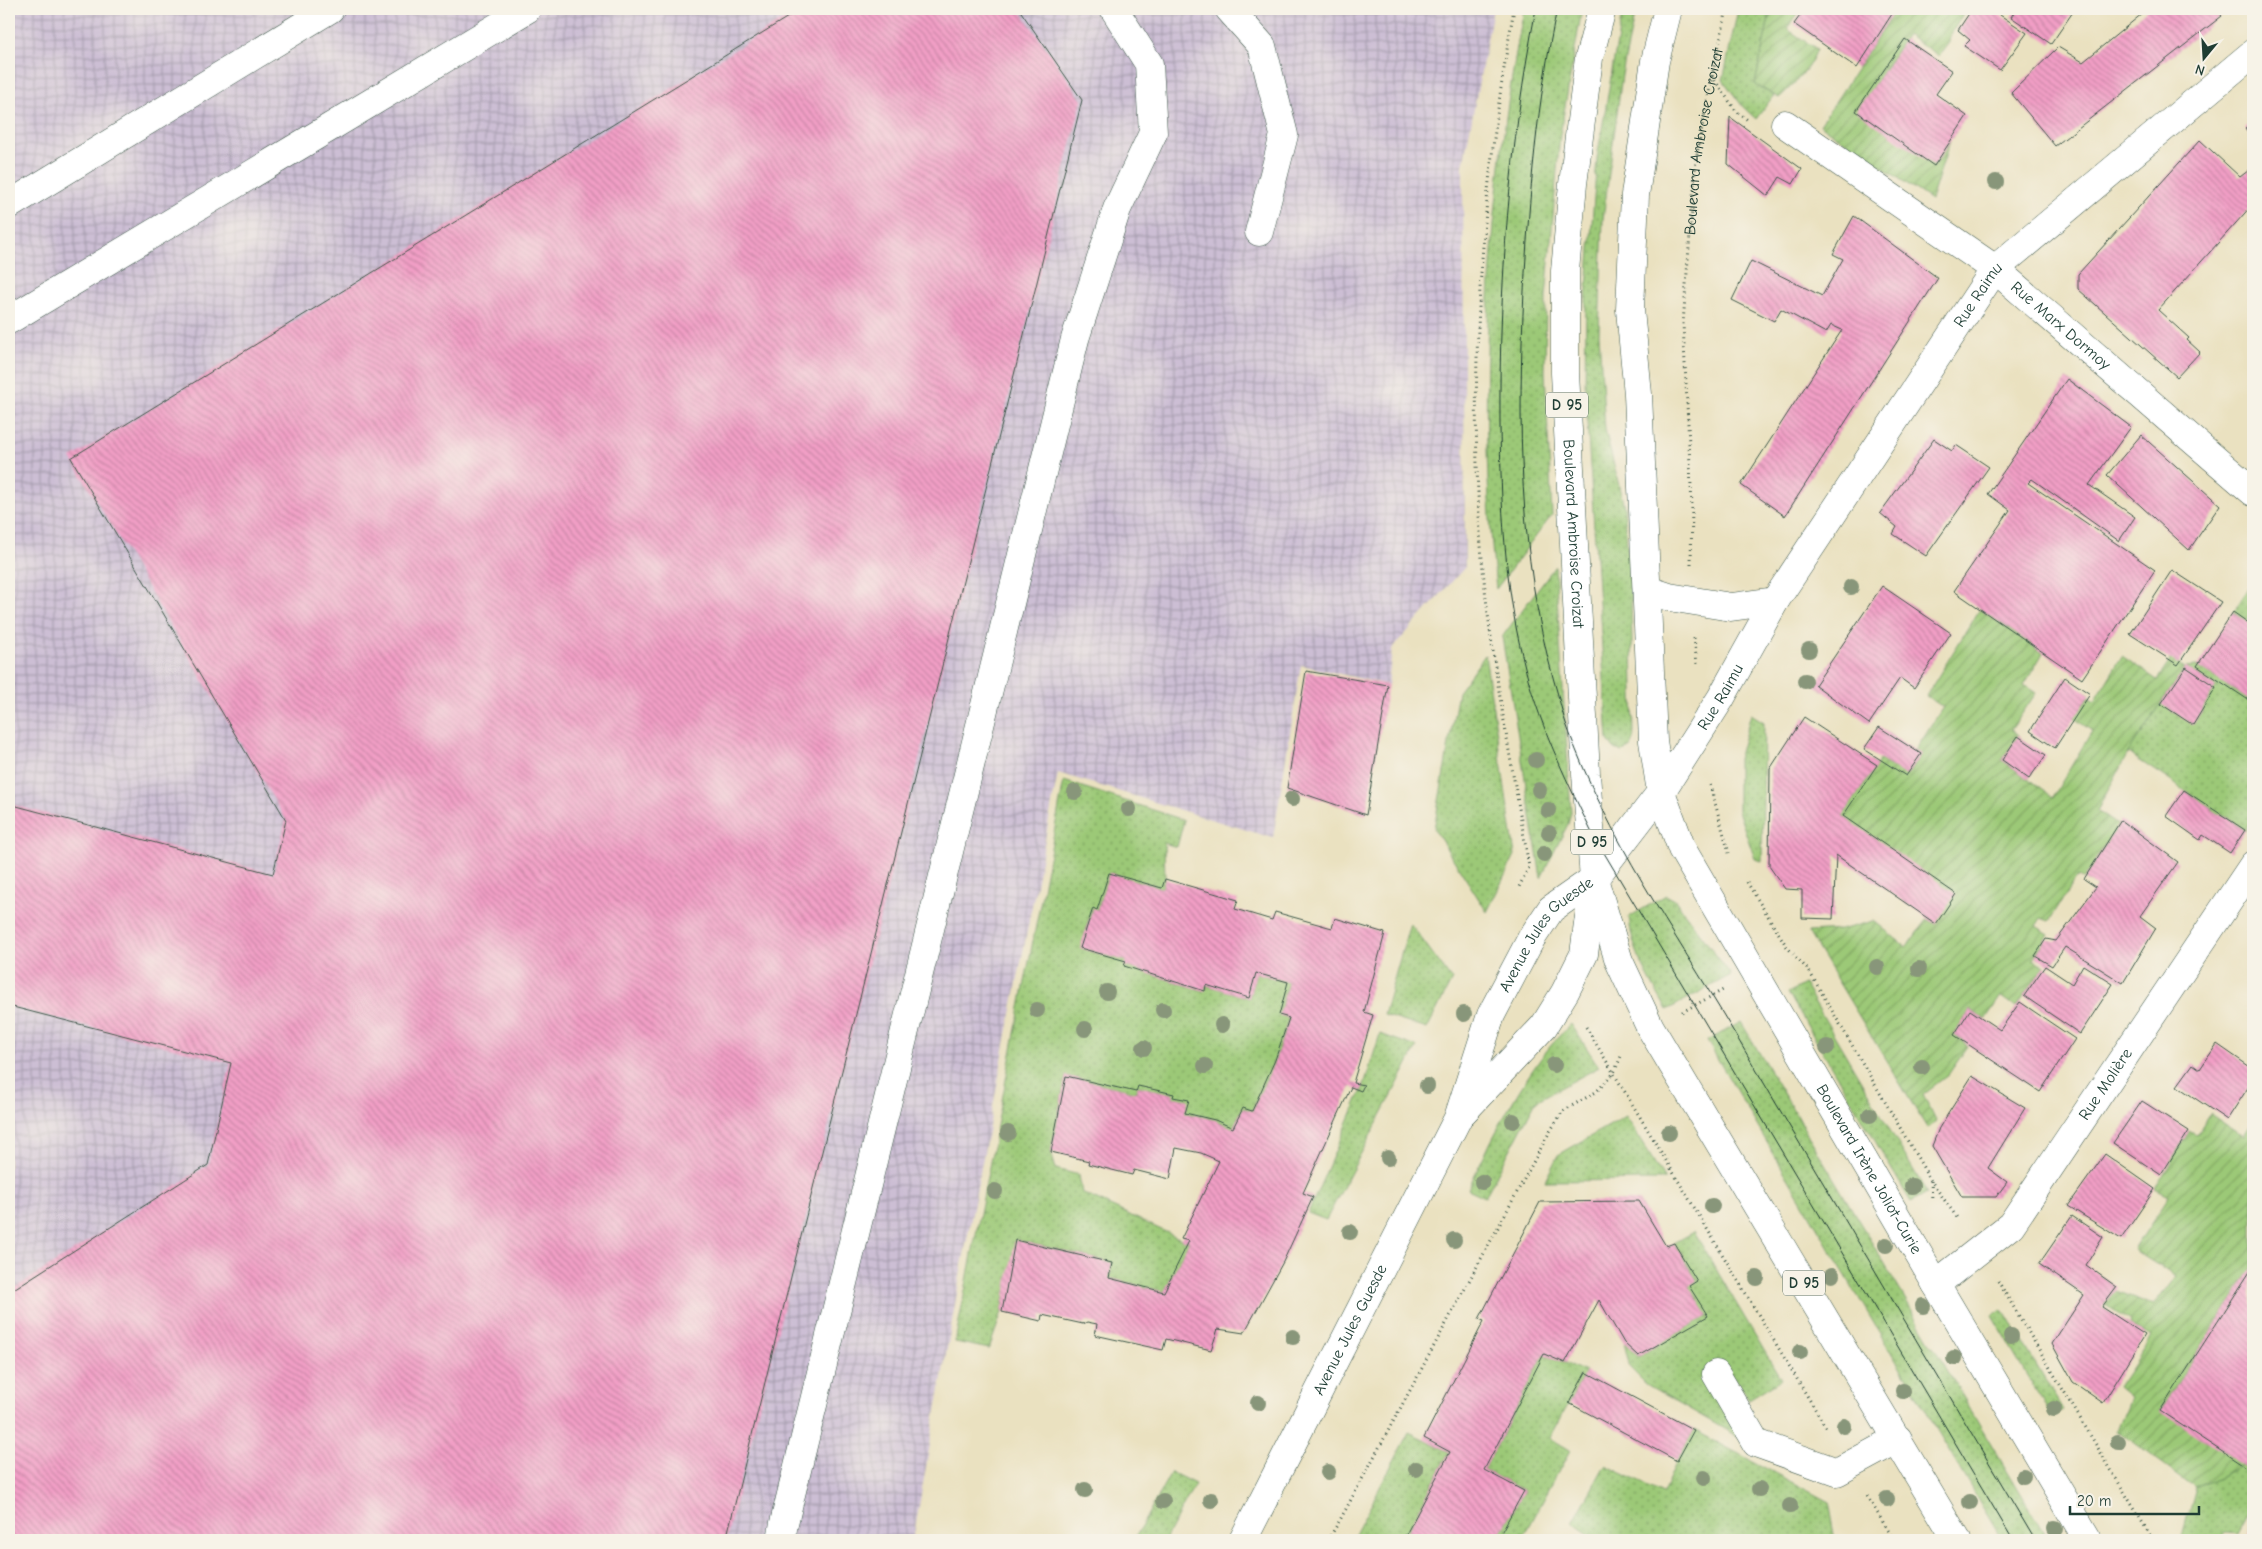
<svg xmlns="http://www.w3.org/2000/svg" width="2262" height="1549" font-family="'Comic Neue',sans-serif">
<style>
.industrial{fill:url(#industrial-grid)}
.grass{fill:url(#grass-dots);stroke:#5e8356}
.garden{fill:url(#garden-furrows);stroke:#5e8356}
.building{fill:url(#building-back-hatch)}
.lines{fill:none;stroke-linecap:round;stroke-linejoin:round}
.minor-casing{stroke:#3d5649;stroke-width:29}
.major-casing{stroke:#3d5649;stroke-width:29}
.path{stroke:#3d5649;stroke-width:3;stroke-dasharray:1 4;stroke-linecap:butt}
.minor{stroke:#fff;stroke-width:28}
.major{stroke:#fff;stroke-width:28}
.tram{stroke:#1f3d34;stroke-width:1}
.tree{fill:#88967a}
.labels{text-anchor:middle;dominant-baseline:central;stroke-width:4;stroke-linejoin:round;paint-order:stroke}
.shield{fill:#f7f3e8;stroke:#60746a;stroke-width:1}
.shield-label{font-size:15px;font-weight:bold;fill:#1f3d34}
.street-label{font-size:16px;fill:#1f3d34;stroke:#f7f3e8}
</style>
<defs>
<pattern id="industrial-grid" width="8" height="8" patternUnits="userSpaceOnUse" patternTransform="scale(1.25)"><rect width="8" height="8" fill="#ccbed4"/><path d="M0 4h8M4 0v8" fill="none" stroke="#a59cad"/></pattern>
<pattern id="grass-dots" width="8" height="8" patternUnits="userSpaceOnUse" patternTransform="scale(1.25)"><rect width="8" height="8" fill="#9cc977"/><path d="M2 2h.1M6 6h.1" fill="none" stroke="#7fa462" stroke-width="1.8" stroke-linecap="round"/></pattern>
<pattern id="garden-furrows" width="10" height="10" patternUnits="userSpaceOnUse" patternTransform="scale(1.25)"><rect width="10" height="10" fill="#9cc977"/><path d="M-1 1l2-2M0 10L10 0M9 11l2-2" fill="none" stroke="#7fa462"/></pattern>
<pattern id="building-back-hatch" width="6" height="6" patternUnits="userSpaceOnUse" patternTransform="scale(1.25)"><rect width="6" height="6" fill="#f29fc6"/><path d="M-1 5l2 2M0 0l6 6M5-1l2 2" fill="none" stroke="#c383a2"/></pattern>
</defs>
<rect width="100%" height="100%" fill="#f7f3e8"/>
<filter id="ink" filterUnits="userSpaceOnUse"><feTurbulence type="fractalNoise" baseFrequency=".02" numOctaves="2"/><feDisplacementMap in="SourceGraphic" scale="10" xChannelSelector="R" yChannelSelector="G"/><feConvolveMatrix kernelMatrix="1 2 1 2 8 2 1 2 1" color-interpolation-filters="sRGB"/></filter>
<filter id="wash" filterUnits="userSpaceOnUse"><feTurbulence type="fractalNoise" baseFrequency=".0096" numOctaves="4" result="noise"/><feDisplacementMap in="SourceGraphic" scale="20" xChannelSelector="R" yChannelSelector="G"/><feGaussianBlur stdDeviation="1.12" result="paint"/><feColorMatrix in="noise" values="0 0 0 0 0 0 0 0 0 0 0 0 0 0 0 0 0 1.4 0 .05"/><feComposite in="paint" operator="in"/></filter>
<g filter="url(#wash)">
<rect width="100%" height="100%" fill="#eae1c0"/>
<polygon class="industrial" points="9,9 1493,9 1463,166 1465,567 1392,649 1388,685 1301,665 1273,838 1058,773 962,1265 913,1540 9,1540"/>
<g class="grass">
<path d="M 1524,9 L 1582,9 L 1560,135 L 1546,297 L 1545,371 L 1552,515 L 1496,589 C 1476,402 1488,193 1524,9 Z"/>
<polygon points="1738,9 1771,9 1755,84 1774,95 1756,119 1743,107 1723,80"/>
<polygon points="1622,13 1634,16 1622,75 1603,219 1599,334 1605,429 1624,506 1631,595 1634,740 1631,747 1622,752 1613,748 1608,740 1585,390 1586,301 1597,158"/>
<polygon points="1555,566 1571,812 1568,824 1541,878 1502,637"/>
<polygon points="2253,582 2253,626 2233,612"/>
<polygon points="1485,655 1515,855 1487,912 1434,829 1458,692"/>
<polygon points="2197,666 2253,703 2253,817 2245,830 2128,753 2161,704 2193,724 2216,687 2186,667"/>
<polygon points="1751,714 1764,722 1762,861 1755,859 1738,811 1738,759"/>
<polygon points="1064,781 1184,820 1177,847 1164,843 1165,879 1162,888 1109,873 1097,910 1092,908 1081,948 1126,961 1125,966 1204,991 1206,985 1249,998 1256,973 1288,982 1279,1015 1289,1018 1275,1060 1252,1111 1243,1108 1233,1128 1215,1120 1185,1113 1188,1100 1173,1097 1173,1094 1138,1086 1136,1092 1066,1076 1051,1152 1056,1169 1079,1175 1082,1193 1181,1239 1189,1241 1164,1292 1109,1278 1112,1263 1016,1240 1002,1312 989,1349 955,1342"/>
<path d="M 1666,895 L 1675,900 L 1731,975 L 1667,1010 C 1651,982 1631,950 1629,917 Z"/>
<polygon points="1410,923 1452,980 1427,1029 1384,1015"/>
<polygon points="1804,984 1927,1193 1911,1202 1788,993"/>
<polygon points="1741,1022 2048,1540 2002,1540 1707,1041"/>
<path d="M 1571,1024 L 1599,1067 L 1536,1101 L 1485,1197 L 1468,1189 C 1493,1136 1528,1064 1571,1024 Z"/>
<polygon points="1380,1034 1417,1047 1326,1220 1308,1213 1364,1085"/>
<polygon points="1626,1116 1665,1180 1545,1181 1558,1155"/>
<polygon points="1694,1232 1781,1379 1749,1399 1727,1368 1738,1437 1646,1384 1630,1368 1624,1343 1638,1356 1708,1316 1689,1286 1697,1280 1674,1243"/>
<polygon points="2003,1309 2063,1410 2051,1416 1992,1315"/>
<polygon points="1544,1354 1586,1372 1550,1438 1570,1450 1522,1540 1497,1540 1524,1491 1484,1470"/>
<polygon points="1694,1430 1829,1502 1836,1540 1597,1540 1573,1523 1605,1465 1663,1493 1677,1461"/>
<polygon points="1409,1432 1450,1452 1403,1540 1352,1540"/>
<polygon points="2243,1465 2253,1472 2253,1508 2239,1534 2227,1533 2216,1540 2182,1540 2196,1488"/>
<polygon points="1171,1472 1195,1484 1165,1540 1134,1540"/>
</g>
<g class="garden">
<path d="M 1771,9 L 1800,9 L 1787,29 L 1817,49 C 1809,70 1795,83 1779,98 L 1755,84 Z"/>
<polygon points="1890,9 1966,9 1948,39 1950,41 1939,56 1907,34 1857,111 1934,165 1950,141 1931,200 1820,125 1894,12"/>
<polygon points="1980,609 2043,653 2024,685 2036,693 2011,730 2018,736 2002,760 2053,797 2092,731 2074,718 2088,697 2095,701 2122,656 2157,680 2171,660 2185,668 2128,753 2097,811 2118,825 2084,879 2078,876 2049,921 2041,918 2036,926 2049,934 2033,959 2045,966 2016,1007 2001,996 1985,1020 1970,1010 1954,1035 1968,1046 1948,1075 1923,1094 1936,1121 1927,1128 1808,932 1840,930 1874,921 1906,947 1928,919 1936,924 1843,816 1880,760 1907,776 1921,754 1915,751 1943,707 1926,696"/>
<polygon points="2210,1114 2243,1136 2253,1121 2253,1267 2160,1410 2243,1465 2196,1488 2117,1430 2130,1398 2118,1388 2151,1338 2129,1324 2130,1321 2104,1304 2115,1291 2154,1305 2176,1277 2134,1250 2169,1196 2155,1189 2189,1131 2196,1135"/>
</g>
<g id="blocks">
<g class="building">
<polygon points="801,9 1019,9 1082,100 726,1540 9,1540 9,1292 208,1165 231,1063 9,1006 9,804 273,874 286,820 71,458"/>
<polygon points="1805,9 1890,9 1894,11 1857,68 1794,24"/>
<polygon points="1972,9 1991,9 2027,33 2000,70 1964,46 1970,40 1958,30"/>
<polygon points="2016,9 2075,9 2051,44 2011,17"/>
<polygon points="2148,9 2216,9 2222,16 2055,146 2011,93 2058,47 2083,62"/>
<polygon points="1905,39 1952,71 1936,94 1967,116 1934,166 1856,111"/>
<polygon points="1730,117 1802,169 1793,184 1780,177 1768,196 1728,164"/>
<polygon points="2253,121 2253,139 2245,128"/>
<polygon points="2200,140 2240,177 2253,167 2253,204 2158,310 2189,338 2187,340 2200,352 2177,377 2078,289 2078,274"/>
<polygon points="1854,216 1938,278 1785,516 1741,485 1842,330 1831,325 1826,333 1781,309 1774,321 1732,300 1751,261 1822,296 1843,259 1833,254"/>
<polygon points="2067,379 2131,427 2089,485 2135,517 2119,541 2032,479 2028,483 2155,570 2082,679 1954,591 2010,510 1988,494"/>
<polygon points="2141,435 2220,505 2189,550 2107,475"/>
<polygon points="1934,439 1952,451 1956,445 1989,467 1926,556 1893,534 1897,527 1880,513"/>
<polygon points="2172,570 2221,602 2178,665 2130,634"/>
<polygon points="1882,586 1951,633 1914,688 1900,678 1869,724 1815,685"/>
<polygon points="2233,612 2253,626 2253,703 2197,666"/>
<polygon points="2186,667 2216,687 2193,725 2161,704"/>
<polygon points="1306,671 1388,685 1366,815 1287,788"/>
<polygon points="2065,677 2090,694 2055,748 2030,731"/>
<polygon points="1804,717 1877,765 1843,816 1956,894 1936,924 1836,855 1833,919 1802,918 1802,890 1785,889 1769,866 1770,769"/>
<polygon points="1879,727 1921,754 1906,776 1864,749"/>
<polygon points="2018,736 2046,755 2029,779 2002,760"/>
<polygon points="2184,790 2245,830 2230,853 2203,835 2200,840 2166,816"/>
<polygon points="2121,820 2178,862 2140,916 2156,928 2123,983 2065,947 2052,966 2035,956 2046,939 2056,941 2096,887 2084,879"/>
<polygon points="1109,873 1162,888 1165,879 1238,900 1235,909 1272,920 1275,912 1332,928 1335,918 1385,933 1364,1012 1373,1015 1353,1083 1364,1085 1361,1091 1351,1087 1303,1193 1313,1197 1283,1262 1244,1333 1218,1329 1211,1350 1166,1339 1163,1350 1095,1335 1097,1324 1087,1322 1083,1324 1042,1315 1041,1321 1002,1312 1015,1240 1112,1263 1109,1278 1164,1292 1189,1241 1181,1239 1219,1161 1201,1153 1176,1148 1170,1179 1134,1170 1132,1175 1088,1164 1089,1161 1051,1152 1066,1076 1136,1092 1138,1086 1174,1094 1173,1097 1189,1100 1185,1113 1215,1120 1233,1128 1243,1108 1252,1111 1275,1060 1289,1018 1279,1015 1288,982 1256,973 1249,998 1206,985 1205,991 1124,966 1126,961 1080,948 1093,908 1097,910"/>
<polygon points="2083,965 2113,984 2080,1034 2024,996 2045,966 2072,984"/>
<polygon points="2020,1002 2075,1039 2040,1092 1954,1035 1970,1010 2000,1030"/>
<polygon points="2217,1044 2253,1069 2253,1080 2227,1120 2177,1086 2193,1064 2200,1069"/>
<polygon points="1972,1076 2025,1108 1988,1168 2007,1182 1996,1197 1962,1197 1932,1146 1939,1128"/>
<polygon points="2142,1101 2189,1131 2161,1175 2113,1143"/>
<polygon points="2105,1154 2155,1189 2121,1239 2068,1206"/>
<polygon points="1639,1201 1666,1246 1674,1243 1697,1281 1689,1286 1708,1316 1638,1356 1624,1343 1599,1300 1565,1363 1544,1354 1484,1470 1524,1491 1497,1540 1403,1540 1450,1452 1424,1438 1484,1321 1479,1319 1540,1202"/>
<polygon points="2072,1216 2103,1237 2086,1265 2117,1287 2102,1307 2145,1335 2103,1403 2073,1382 2052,1344 2084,1295 2039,1264"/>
<polygon points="2253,1267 2253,1472 2160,1411"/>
<polygon points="1586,1372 1694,1430 1677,1461 1569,1403"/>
<polygon points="2253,1526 2253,1540 2245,1540"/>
<polygon points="1004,1536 1019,1539 1019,1540 1003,1540"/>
</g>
</g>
</g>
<g filter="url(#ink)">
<use href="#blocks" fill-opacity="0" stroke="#3d5649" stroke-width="1"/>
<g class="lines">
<g class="minor-casing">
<g id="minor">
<polyline points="1229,9 1262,46 1284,135 1259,232"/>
<path id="s2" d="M 1785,124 L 1995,269 L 2253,492"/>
<polyline points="9,205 330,9"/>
<polyline points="9,320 527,9"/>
<polyline points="1648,590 1669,597 1731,607 1775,601"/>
<polyline points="1463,1112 1544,1026 1565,992 1584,954 1594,879"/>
<path id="s3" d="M 1936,1284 L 2011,1225 L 2253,865"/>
<polyline points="1716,1374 1756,1443 1837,1472 1898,1439"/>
<polyline points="781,1540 784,1523 1075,339 1117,209 1153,133 1149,64 1114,9"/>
<path id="s4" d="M 1243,1540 L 1458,1118 L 1491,1015 L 1531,939 L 1551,909 L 1594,879 L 1661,792 L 1721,698 L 1775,601 L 1995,269 L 2253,53"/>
</g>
</g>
<g class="major-casing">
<g id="major">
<path id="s5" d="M 1602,9 L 1589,58 L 1573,184 L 1565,271 L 1565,373 L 1586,774 L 1594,879 L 1619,961 L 1650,1027 L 1957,1540"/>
<path id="s6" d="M 1668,9 L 1655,61 L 1635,195 L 1630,310 L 1638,394 L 1653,741 L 1661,792 L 1682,849 L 1936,1284 L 2088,1540"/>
</g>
</g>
<g class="path">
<path d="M 1514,9 C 1484,175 1470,345 1479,515 C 1485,633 1510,751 1529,867 L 1519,887"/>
<polyline points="1712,76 1736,111 1749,121"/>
<path id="s1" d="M 1691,564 L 1692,506 L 1683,323 L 1696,159 L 1712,76 L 1727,9"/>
<polyline points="1694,638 1697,664"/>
<polyline points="1710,785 1729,853"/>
<polyline points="1747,882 1787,947 1809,971 1931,1181 1958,1219"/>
<polyline points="1682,1012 1723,990"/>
<polyline points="1586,1027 1827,1429"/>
<polyline points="1931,1181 1932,1200"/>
<polyline points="1998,1281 2153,1540"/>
<polyline points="1867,1496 1894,1540"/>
<polyline points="1328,1540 1340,1520 1549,1133 1563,1111 1596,1092 1614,1073 1622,1054"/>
</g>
<use href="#minor" class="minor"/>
<use href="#major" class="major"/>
<g class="tram">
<path d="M 1536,9 C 1509,145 1499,286 1500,424 C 1501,503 1504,582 1523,659 C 1537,720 1564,775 1591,831 L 2013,1540"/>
<path d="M 1557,9 C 1537,101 1529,197 1524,291 C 1518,422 1518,554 1554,681 C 1559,697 1562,714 1568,729 C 1607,837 1674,931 1732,1029 C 1833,1200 1934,1370 2035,1540"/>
</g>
</g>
<g class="tree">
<circle cx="1996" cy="182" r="8"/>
<circle cx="1851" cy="587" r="8"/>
<circle cx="1809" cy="650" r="8"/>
<circle cx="1805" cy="681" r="8"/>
<circle cx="1536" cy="760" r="8"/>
<circle cx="1539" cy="790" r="8"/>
<circle cx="1075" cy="792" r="8"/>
<circle cx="1292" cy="799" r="8"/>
<circle cx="1129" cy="809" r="8"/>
<circle cx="1548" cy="810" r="8"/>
<circle cx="1549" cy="833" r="8"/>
<circle cx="1544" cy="854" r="8"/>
<circle cx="1877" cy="967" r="8"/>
<circle cx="1919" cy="969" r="8"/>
<circle cx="1107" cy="992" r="8"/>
<circle cx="1037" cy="1010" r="8"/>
<circle cx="1163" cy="1010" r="8"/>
<circle cx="1464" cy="1014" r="8"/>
<circle cx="1222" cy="1025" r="8"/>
<circle cx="1085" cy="1029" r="8"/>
<circle cx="1827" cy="1047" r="8"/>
<circle cx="1144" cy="1048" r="8"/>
<circle cx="1554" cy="1065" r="8"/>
<circle cx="1205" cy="1066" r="8"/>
<circle cx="1922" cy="1067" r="8"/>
<circle cx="1427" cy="1086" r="8"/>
<circle cx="1870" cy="1115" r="8"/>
<circle cx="1513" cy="1121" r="8"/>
<circle cx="1008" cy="1133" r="8"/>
<circle cx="1669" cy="1133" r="8"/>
<circle cx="1388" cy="1158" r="8"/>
<circle cx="1482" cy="1182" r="8"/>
<circle cx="1912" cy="1186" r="8"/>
<circle cx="995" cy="1191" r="8"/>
<circle cx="1712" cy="1206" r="8"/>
<circle cx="1350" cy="1232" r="8"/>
<circle cx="1454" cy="1240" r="8"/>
<circle cx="1886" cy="1245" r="8"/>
<circle cx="1832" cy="1275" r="8"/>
<circle cx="1757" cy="1278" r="8"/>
<circle cx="1923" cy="1306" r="8"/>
<circle cx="2011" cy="1336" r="8"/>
<circle cx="1293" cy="1337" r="8"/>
<circle cx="1800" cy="1352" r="8"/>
<circle cx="1954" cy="1358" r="8"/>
<circle cx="1903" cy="1391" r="8"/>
<circle cx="1258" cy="1403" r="8"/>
<circle cx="2054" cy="1409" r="8"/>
<circle cx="1844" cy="1426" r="8"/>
<circle cx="2118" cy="1442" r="8"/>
<circle cx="1416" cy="1469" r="8"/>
<circle cx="1328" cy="1472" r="8"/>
<circle cx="2023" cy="1476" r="8"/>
<circle cx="1704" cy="1478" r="8"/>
<circle cx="1759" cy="1489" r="8"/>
<circle cx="1085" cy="1490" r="8"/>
<circle cx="1887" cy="1499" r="8"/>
<circle cx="1211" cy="1500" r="8"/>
<circle cx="1163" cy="1501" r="8"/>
<circle cx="1970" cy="1502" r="8"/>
<circle cx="1790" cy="1506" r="8"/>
<circle cx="2055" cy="1529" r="8"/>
</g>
</g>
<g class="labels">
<g class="shield">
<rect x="1546" y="392.5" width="42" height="25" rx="4"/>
<rect x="1571" y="829.5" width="42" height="25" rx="4"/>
<rect x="1783" y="1270.5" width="42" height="25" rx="4"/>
</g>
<g class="shield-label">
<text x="1567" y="405">D 95</text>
<text x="1592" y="842">D 95</text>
<text x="1804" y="1283">D 95</text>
</g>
<g class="street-label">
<text stroke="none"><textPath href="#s1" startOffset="424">Boulevard Ambroise Croizat</textPath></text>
<text stroke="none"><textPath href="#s4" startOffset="1456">Rue Raimu</textPath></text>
<text stroke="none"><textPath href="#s2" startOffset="342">Rue Marx Dormoy</textPath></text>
<text stroke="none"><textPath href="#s5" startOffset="528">Boulevard Ambroise Croizat</textPath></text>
<text stroke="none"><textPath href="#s4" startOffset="978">Rue Raimu</textPath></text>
<text stroke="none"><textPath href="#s4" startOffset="681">Avenue Jules Guesde</textPath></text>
<text stroke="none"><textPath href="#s3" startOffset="265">Rue Molière</textPath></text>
<text stroke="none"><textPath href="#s6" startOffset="1219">Boulevard Irène Joliot-Curie</textPath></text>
<text stroke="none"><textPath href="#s4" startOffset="236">Avenue Jules Guesde</textPath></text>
</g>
</g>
<rect width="2262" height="1549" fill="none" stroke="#f7f3e8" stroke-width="30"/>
<g transform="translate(2204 58) rotate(198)" stroke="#f7f3e8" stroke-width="4" paint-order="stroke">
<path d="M0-4L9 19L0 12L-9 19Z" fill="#1f3d34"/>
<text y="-8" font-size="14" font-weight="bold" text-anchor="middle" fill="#1f3d34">N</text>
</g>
<path d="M2070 1506v8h129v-8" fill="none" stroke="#1f3d34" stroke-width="2.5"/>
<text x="2077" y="1506" font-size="15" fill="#1f3d34" stroke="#f7f3e8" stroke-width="4" paint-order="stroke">20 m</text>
</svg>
